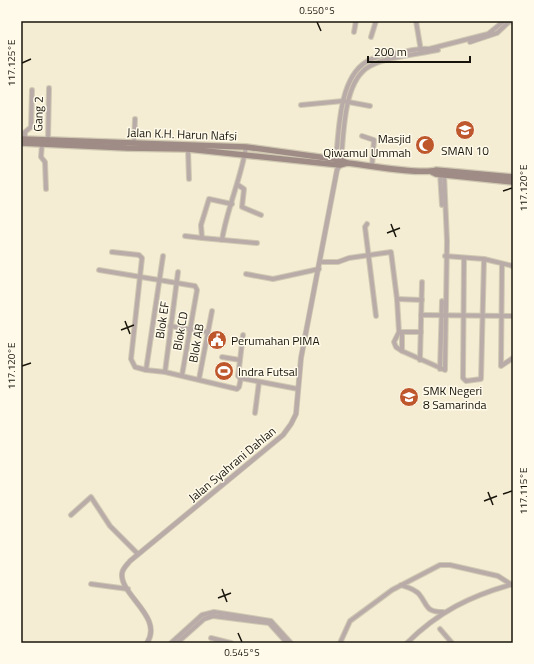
<svg xmlns="http://www.w3.org/2000/svg" width="534" height="664" font-family="'Titillium Web',sans-serif">
<style>
.lines{fill:none;stroke-linecap:round;stroke-linejoin:round}
.minor-casing{stroke:#d1cab3;stroke-width:6}
.tertiary-casing{stroke:#d1cab3;stroke-width:6}
.secondary-casing{stroke:#d1cab3;stroke-width:8}
.minor{stroke:#b9aca8;stroke-width:4}
.tertiary{stroke:#b9aca8;stroke-width:4.5}
.secondary{stroke:#9f8c86;stroke-width:5.5}
.ticks{fill:none;stroke:#17140b;stroke-width:1.5}
.labels{text-anchor:middle;dominant-baseline:central;stroke-width:3;stroke-linejoin:round;paint-order:stroke}
.street-label{font-size:12px;fill:#17140b;stroke:#fffaea}
.poi-label{font-size:12px;fill:#17140b;stroke:#fffaea;text-anchor:start}
.neatline{fill:none;stroke:#17140b;stroke-width:1.5}
.ticks-label{font-size:10px;text-anchor:middle;fill:#17140b}
</style>
<rect width="100%" height="100%" fill="#f5edd3"/>
<g class="lines">
<g class="minor-casing">
<g id="minor">
<polyline points="416,21 421,51"/>
<polyline points="354,32 356,21"/>
<polyline points="371,37 376,21"/>
<polyline points="470,42 497,33 510,21"/>
<polyline points="301,105 343,101 370,106"/>
<polyline points="362,136 374,140 372,166"/>
<polyline points="25,139 25,132 31,127 32,90"/>
<polyline points="48,140 49,88"/>
<polyline points="134,143 135,119"/>
<polyline points="42,144 41,157 45,162 46,189"/>
<polyline points="188,149 189,179"/>
<path d="M 336,159 C 339,130 339,79 366,62 C 375,56 388,54 399,53 C 409,51 418,48 429,49 L 488,34 L 504,21"/>
<path d="M 341,160 C 344,134 343,80 370,66 C 385,57 419,54 438,50"/>
<polyline points="440,173 442,205"/>
<polyline points="238,185 244,189 242,207 261,215"/>
<polyline points="232,204 209,199 201,225 202,238 257,243"/>
<polyline points="367,224 365,227 376,316"/>
<polyline points="185,236 202,238"/>
<path d="M 222,240 C 227,208 241,179 246,147"/>
<polyline points="112,252 139,255 142,258 131,359 135,367 146,370"/>
<polyline points="163,256 146,370 165,372"/>
<polyline points="445,256 484,259 513,266"/>
<polyline points="464,258 463,378 466,381 481,379 484,259"/>
<polyline points="321,262 338,262 349,258 391,252 397,299 399,332 402,332 402,351 445,370 447,241 444,173"/>
<polyline points="502,264 501,366 513,358"/>
<polyline points="99,270 195,286 197,290 182,375"/>
<polyline points="178,272 165,372 237,389 239,387 241,378"/>
<polyline points="246,274 273,279 319,269"/>
<polyline points="397,299 422,300"/>
<polyline points="421,315 513,316"/>
<polyline points="170,326 207,332"/>
<polyline points="399,332 394,342 396,347 402,351"/>
<polyline points="402,332 421,332"/>
<polyline points="222,357 240,360 238,376 240,378 298,389"/>
<polyline points="240,360 243,335"/>
<polyline points="420,360 422,282"/>
<polyline points="440,369 442,301"/>
<polyline points="199,379 212,311"/>
<polyline points="255,413 259,382"/>
<polyline points="71,515 91,497 110,526 138,554"/>
<polyline points="91,584 128,589"/>
<path d="M 401,585 C 407,587 415,589 419,594 C 428,605 425,612 443,612"/>
<polyline points="440,629 452,643"/>
<polyline points="211,638 231,643"/>
<polyline points="171,643 202,615 214,612 271,621 291,643"/>
<polyline points="177,643 204,619 213,616 269,623 287,643"/>
<polyline points="340,643 350,621 392,590 440,565 450,565 498,576 512,585"/>
<path d="M 407,643 C 438,612 470,596 513,584"/>
</g>
</g>
<g class="tertiary-casing">
<path id="tertiary" d="M 147,643 C 164,617 120,595 122,574 C 122,569 127,565 130,561 L 283,435 L 291,424 L 296,414 L 301,358 L 337,170 L 341,163"/>
</g>
<g class="secondary-casing">
<g id="secondary">
<polyline points="21,139 246,147 341,160 347,163"/>
<path d="M 21,143 L 127,148 L 188,149 L 340,165 L 347,163 C 366,165 421,175 436,170 L 513,177"/>
<polyline points="432,172 436,174 513,182"/>
</g>
</g>
<use href="#minor" class="minor"/>
<use href="#tertiary" class="tertiary"/>
<use href="#secondary" class="secondary"/>
</g>
<path class="ticks" d="M 317,22 L 321,31M 22,63 L 31,59M 503,191 L 512,188M 391,224 L 396,237M 387,233 L 400,228M 125,321 L 130,334M 121,330 L 134,325M 22,366 L 31,363M 488,492 L 493,505M 503,494 L 512,491M 484,501 L 497,496M 222,589 L 227,602M 218,598 L 231,593M 238,633 L 242,642"/>
<defs>
<g id="school-disc" transform="scale(1)"><circle r="9.5" fill="#be572c" stroke="#fffaea"/><path d="M0-5L7-2L0 1L-7-2ZM-4 1L0 2.5L4 1V4Q0 6-4 4Z" fill="#fff"/></g>
<g id="mosque-disc" transform="scale(1)"><circle r="9.5" fill="#be572c" stroke="#fffaea"/><path d="M3.5-4.9A6 6 0 1 0 3.5 4.9A5 5 0 1 1 3.5-4.9Z" fill="#fff"/></g>
<g id="civic-disc" transform="scale(1)"><circle r="9.5" fill="#be572c" stroke="#fffaea"/><path d="M-.6-6.5H3V-4.5H.6V-3L4-1V1h2V6H-6V1h2V-1L-.6-3ZM-1.2 2.5V6h2.4V2.5Z" fill="#fff"/></g>
<g id="stadium-disc" transform="scale(1)"><circle r="9.5" fill="#be572c" stroke="#fffaea"/><path d="M0-5a6.5 5 0 1 0 0 10a6.5 5 0 1 0 0-10ZM-3.5-1.8h7v3.6h-7Z" fill="#fff"/></g>
</defs>
<g fill-rule="evenodd">
<use href="#school-disc" x="465" y="130"/>
<use href="#mosque-disc" x="425" y="145"/>
<use href="#civic-disc" x="217" y="340"/>
<use href="#stadium-disc" x="224" y="371"/>
<use href="#school-disc" x="409" y="397"/>
</g>
<g class="labels">
<g class="street-label">
<text transform="translate(38 114) rotate(-89)">Gang 2</text>
<text transform="translate(182 134) rotate(2)">Jalan K.H. Harun Nafsi</text>
<text transform="translate(162 320) rotate(-82)">Blok EF</text>
<text transform="translate(180 331) rotate(-80)">Blok CD</text>
<text transform="translate(196 343) rotate(-80)">Blok AB</text>
<text transform="translate(232 464) rotate(-40)">Jalan Syahrani Dahlan</text>
</g>
<g class="poi-label">
<text x="411" y="138" text-anchor="end">Masjid<tspan x="411" dy="14">Qiwamul Ummah</tspan></text>
<text x="465" y="150" text-anchor="middle">SMAN 10</text>
<text x="231" y="340">Perumahan PIMA</text>
<text x="238" y="371">Indra Futsal</text>
<text x="423" y="390">SMK Negeri<tspan x="423" dy="14">8 Samarinda</tspan></text>
</g>
</g>
<rect width="534" height="664" fill="none" stroke="#fffaea" stroke-width="44"/>
<path d="M368 56v6h102v-6" fill="none" stroke="#17140b" stroke-width="2"/>
<text x="374" y="56" font-size="12" fill="#17140b" stroke="#fffaea" stroke-width="3" paint-order="stroke">200 m</text>
<rect x="22" y="22" width="490" height="620" class="neatline"/>
<g class="ticks-label">
<text x="317" y="14">0.550°S</text>
<text transform="translate(11 63) rotate(-90)" y="4">117.125°E</text>
<text transform="translate(523 188) rotate(-90)" y="4">117.120°E</text>
<text transform="translate(11 366) rotate(-90)" y="4">117.120°E</text>
<text transform="translate(523 491) rotate(-90)" y="4">117.115°E</text>
<text x="242" y="656">0.545°S</text>
</g>
</svg>
